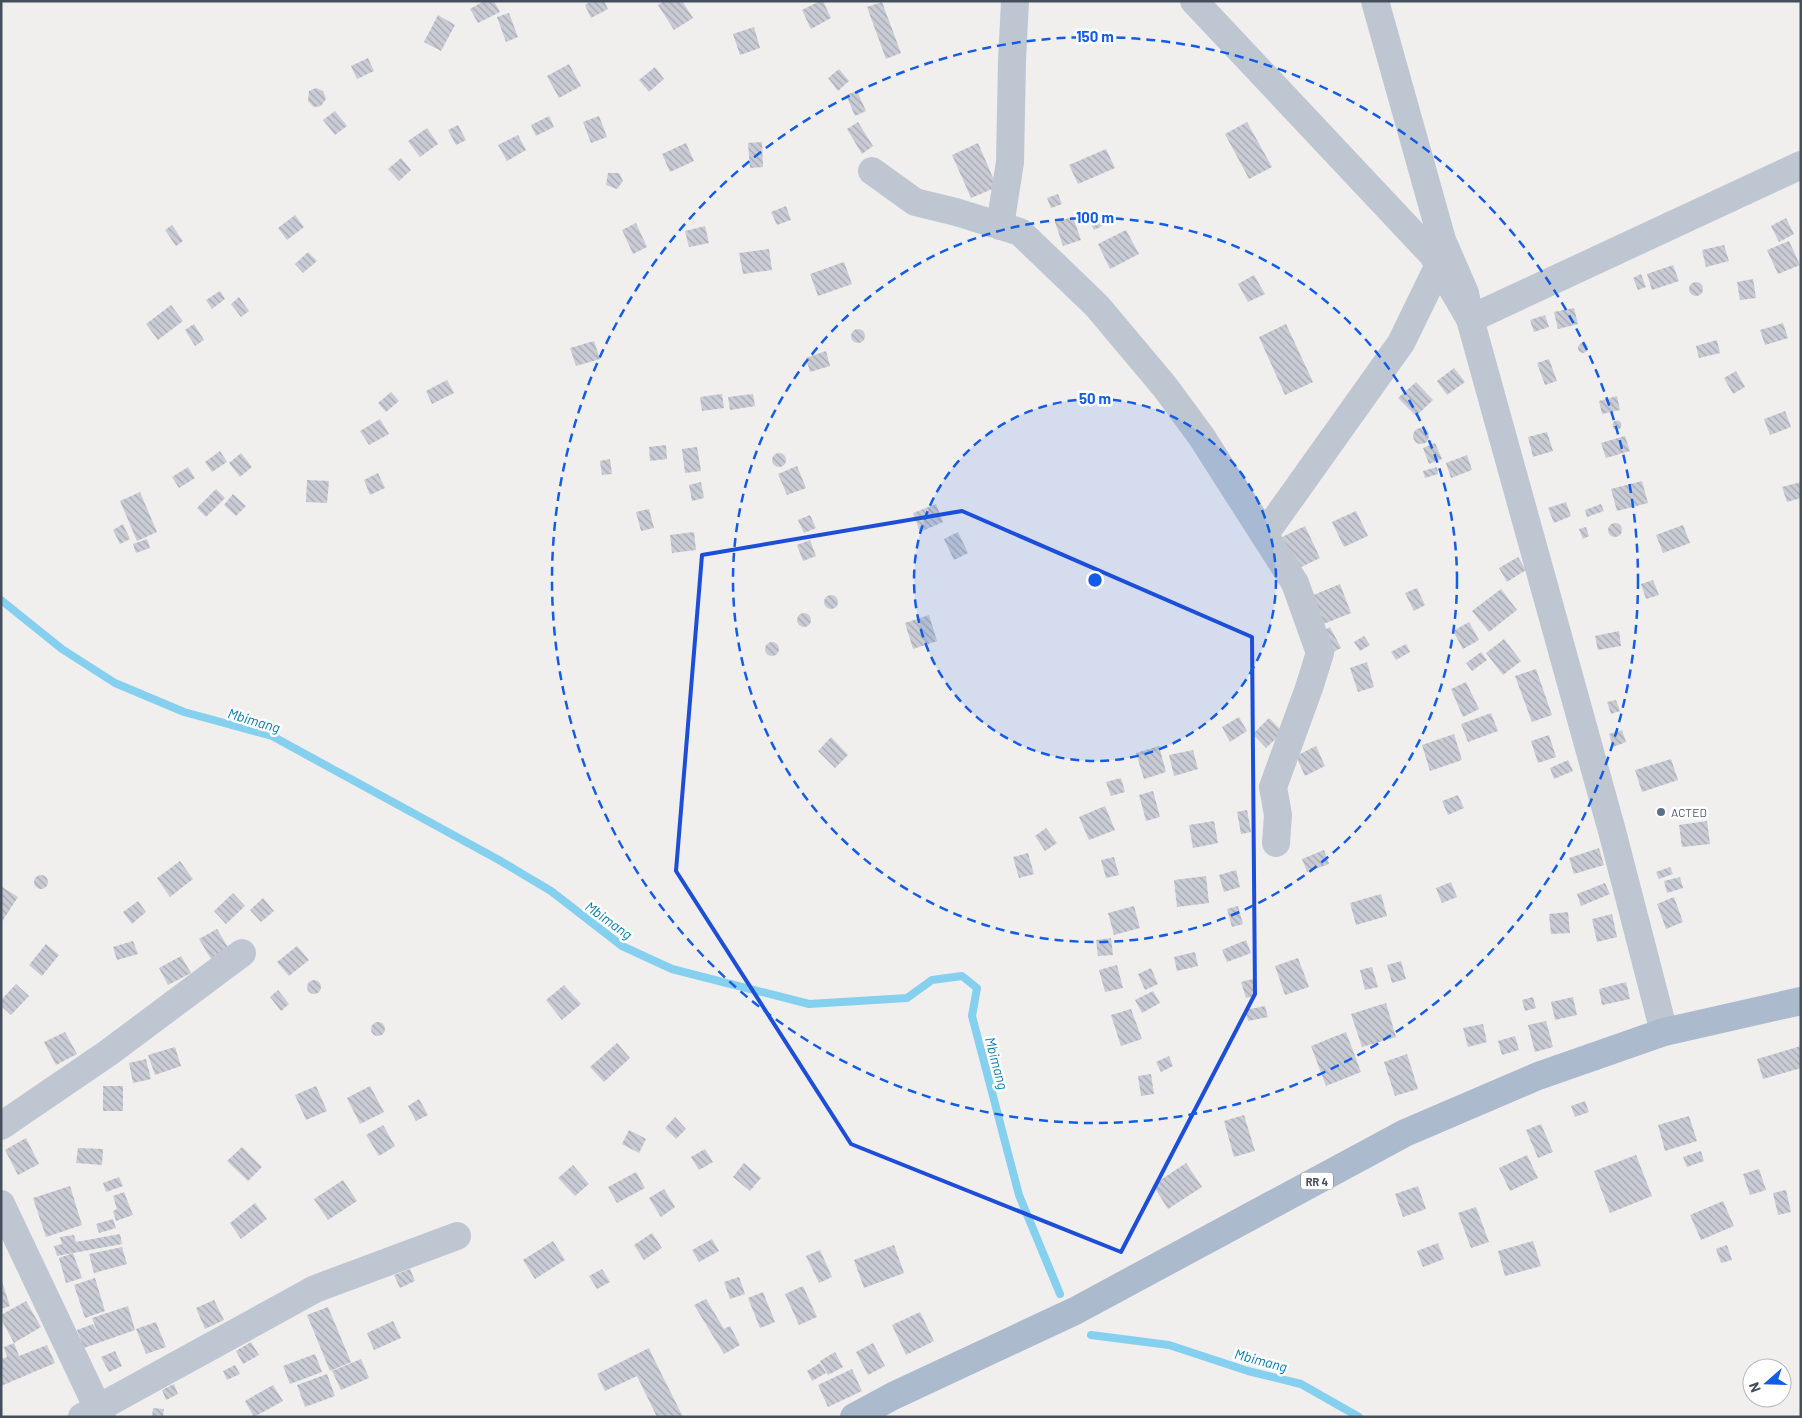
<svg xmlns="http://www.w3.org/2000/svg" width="1802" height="1418" font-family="Barlow,sans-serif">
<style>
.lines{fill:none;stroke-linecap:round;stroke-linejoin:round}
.stream{stroke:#85d0ef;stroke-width:8}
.building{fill:url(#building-back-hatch)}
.street{stroke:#bec7d1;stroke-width:28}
.primary{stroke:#acbace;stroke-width:28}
.marked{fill:none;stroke:#1d4ed8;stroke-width:4;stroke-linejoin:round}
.ring{fill:none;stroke:#125ce6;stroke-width:2.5;stroke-dasharray:9 6}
.service-dot{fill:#5c6f8a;stroke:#fff;stroke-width:2}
.labels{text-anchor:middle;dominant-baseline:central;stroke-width:5;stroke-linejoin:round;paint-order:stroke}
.shield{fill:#fff;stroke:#7d848d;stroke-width:1}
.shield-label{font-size:11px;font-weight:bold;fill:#454f5c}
.service-label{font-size:12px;fill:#4e5e75;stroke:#fff;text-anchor:start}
.water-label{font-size:14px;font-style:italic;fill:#077cad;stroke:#fff}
.centre{fill:#125ce6;stroke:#fff;stroke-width:2.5}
.ring-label{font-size:15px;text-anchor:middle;font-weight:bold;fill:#125ce6;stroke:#fff;stroke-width:5;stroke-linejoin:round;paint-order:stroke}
</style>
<defs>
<pattern id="building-back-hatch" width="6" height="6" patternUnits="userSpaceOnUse" patternTransform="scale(1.25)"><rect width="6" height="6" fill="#c9ccd4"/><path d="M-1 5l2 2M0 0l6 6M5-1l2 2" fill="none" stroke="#a5a8af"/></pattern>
</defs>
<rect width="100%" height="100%" fill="#f1eeee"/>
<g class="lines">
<g class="stream">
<polyline points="1,600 62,649 115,683 184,712 272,736 499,860 551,891 622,946 672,969 809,1004 907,998 932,980 962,976 977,988 972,1016 1019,1195 1060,1294"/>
<polyline points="1091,1335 1169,1345 1248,1371 1301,1384 1359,1417"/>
</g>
</g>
<g class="building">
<polygon points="484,1 494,1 500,12 478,23 470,9"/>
<polygon points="591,1 604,1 608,9 591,18 585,5"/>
<polygon points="664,1 682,1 693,18 674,30 658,5"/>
<polygon points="820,1 823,1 831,18 811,29 802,10"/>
<polygon points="882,2 901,53 886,59 867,7"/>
<polygon points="509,13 518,37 506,42 497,17"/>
<polygon points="438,15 455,25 441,51 424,42"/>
<polygon points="754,27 760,48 740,55 733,34"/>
<polygon points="368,58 374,71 357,79 351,66"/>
<polygon points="569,64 581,86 559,98 547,76"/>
<polygon points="655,67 664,79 649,92 639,80"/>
<polygon points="839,69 849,81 838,91 828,78"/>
<polygon points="316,88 323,91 326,99 321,106 314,107 308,101 309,91"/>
<polygon points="857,91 866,111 855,116 846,95"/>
<polygon points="335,111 347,126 335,135 323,120"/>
<polygon points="549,116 554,127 536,136 531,125"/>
<polygon points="599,116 607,137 591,143 583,122"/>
<polygon points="858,122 873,146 862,154 847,129"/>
<polygon points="1247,122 1272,167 1249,179 1225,134"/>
<polygon points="458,125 466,140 456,145 448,130"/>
<polygon points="427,128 438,144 420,157 408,141"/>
<polygon points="518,135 526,150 507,161 498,145"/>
<polygon points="762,142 763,167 750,168 748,143"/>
<polygon points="686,143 694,161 670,172 662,154"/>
<polygon points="978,143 997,187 971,198 952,155"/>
<polygon points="1106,149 1115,168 1078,184 1069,165"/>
<polygon points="401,158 411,170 399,181 388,169"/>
<polygon points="608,173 619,173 623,181 617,189 606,185"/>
<polygon points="1058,194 1062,204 1051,208 1047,198"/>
<polygon points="786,206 791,220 777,225 771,212"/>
<polygon points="295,215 304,227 287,240 278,228"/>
<polygon points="1073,217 1081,240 1063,246 1055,222"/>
<polygon points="1100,217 1104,225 1094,230 1090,222"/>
<polygon points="1786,218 1794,234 1779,242 1771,226"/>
<polygon points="636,223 647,247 633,254 622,230"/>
<polygon points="172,225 183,241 176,246 165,230"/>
<polygon points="705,226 709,243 689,247 685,231"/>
<polygon points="1126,230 1139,254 1110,269 1098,244"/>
<polygon points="1789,241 1800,265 1778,274 1767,250"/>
<polygon points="1724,245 1729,261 1706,267 1702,250"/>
<polygon points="769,249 772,270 743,274 739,253"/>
<polygon points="308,252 317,261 303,273 295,264"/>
<polygon points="844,262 852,284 818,296 810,274"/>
<polygon points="1673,265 1679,281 1652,290 1647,274"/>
<polygon points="1641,274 1646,287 1638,290 1633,278"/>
<polygon points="1254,275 1265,294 1248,302 1238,284"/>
<polygon points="1753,279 1756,298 1740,300 1737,282"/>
<circle cx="1696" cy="289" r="7"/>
<polygon points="220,291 225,299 212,309 206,300"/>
<polygon points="239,297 249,311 241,317 231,304"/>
<polygon points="171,305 183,321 158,340 146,324"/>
<polygon points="1574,308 1578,324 1558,329 1554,312"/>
<polygon points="1545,315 1549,327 1534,332 1530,320"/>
<polygon points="1783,323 1788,338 1765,345 1760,330"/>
<polygon points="194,324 204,340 195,346 185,330"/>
<polygon points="1286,324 1313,382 1285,395 1259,337"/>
<circle cx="858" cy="336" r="7"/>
<polygon points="1717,340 1720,353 1699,358 1696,346"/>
<polygon points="594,341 600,359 576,366 570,348"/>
<circle cx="1583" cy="348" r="5"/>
<polygon points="826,351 830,366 810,372 806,358"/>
<polygon points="1549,359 1557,381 1545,385 1537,363"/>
<polygon points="1454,368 1465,382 1447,395 1437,381"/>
<polygon points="1736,371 1745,387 1733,394 1724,378"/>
<polygon points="447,380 454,393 432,404 426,391"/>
<polygon points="1416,382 1433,400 1416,416 1398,398"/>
<polygon points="391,392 399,401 386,412 378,403"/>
<polygon points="722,394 724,408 702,411 700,397"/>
<polygon points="753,394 755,406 730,410 728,397"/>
<polygon points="1617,396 1620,410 1602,414 1599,401"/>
<polygon points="1785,411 1791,427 1770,435 1764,419"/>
<polygon points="380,419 389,434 369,445 360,431"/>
<circle cx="1617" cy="425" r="4.5"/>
<circle cx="1421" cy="436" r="8"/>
<polygon points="1547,432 1553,451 1533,457 1528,437"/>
<polygon points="1625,436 1630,451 1606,458 1601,443"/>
<polygon points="1435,443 1442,459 1429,464 1423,448"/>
<polygon points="666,445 667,459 650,461 649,447"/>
<polygon points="697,447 701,471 685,473 682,449"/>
<polygon points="220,451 227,462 212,472 205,462"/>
<polygon points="241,453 252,467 240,477 229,463"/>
<circle cx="779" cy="460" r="7"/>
<polygon points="1467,455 1472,470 1451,478 1446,463"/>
<polygon points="610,459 612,474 602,475 600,461"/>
<polygon points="797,466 806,488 787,495 778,474"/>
<polygon points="188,467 195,478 179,488 172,477"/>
<polygon points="1437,467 1438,474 1425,478 1423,471"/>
<polygon points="378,473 385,488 370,495 364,480"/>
<polygon points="307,480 329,481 327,503 306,502"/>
<polygon points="1642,481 1648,503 1617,511 1611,489"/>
<polygon points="701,482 704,498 692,501 689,485"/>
<polygon points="1801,482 1801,498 1787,502 1782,487"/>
<polygon points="216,489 225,498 206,517 197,508"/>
<polygon points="140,492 157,532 137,541 120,501"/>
<polygon points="233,494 246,506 236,516 224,505"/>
<polygon points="1566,502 1571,516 1554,523 1548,508"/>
<polygon points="936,504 943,522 920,532 913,513"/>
<polygon points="1601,504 1604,511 1587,517 1585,510"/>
<polygon points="649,509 654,528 641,531 636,512"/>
<polygon points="1356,511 1368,536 1344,547 1332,522"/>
<polygon points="810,515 816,528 804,533 798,520"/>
<circle cx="1615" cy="530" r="7"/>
<polygon points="123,524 130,539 120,544 113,530"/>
<polygon points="1683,525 1690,543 1663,553 1656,535"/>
<polygon points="1305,526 1320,558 1295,570 1280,538"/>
<polygon points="1586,527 1589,536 1583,539 1579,529"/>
<polygon points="694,532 696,550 672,553 670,535"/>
<polygon points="958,532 968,553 954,560 944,539"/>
<polygon points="147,539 150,548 136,553 133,544"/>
<polygon points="810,540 816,556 803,561 797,545"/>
<polygon points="1518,557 1526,570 1507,582 1499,568"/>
<polygon points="1653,580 1659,595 1646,599 1641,584"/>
<polygon points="1340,584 1351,613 1316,627 1304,599"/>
<polygon points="1417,588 1425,605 1414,611 1405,593"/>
<polygon points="1501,589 1517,610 1489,632 1472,611"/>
<circle cx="831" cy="602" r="7"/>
<circle cx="804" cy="620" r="7"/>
<polygon points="929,615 937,641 913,649 905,623"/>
<polygon points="1469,622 1479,640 1463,649 1453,631"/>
<polygon points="1330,627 1341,648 1330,654 1319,633"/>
<polygon points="1619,631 1621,646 1598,650 1595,636"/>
<polygon points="1364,636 1370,645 1360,651 1354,642"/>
<polygon points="1504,639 1521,661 1503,675 1486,653"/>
<circle cx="772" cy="649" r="7"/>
<polygon points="1406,644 1410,652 1396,660 1391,652"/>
<polygon points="1481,652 1487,660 1472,671 1466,663"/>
<polygon points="1367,662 1374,687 1358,692 1350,668"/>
<polygon points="1536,669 1552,715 1532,722 1515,676"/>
<polygon points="1466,682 1479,709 1463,717 1451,689"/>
<polygon points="1616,700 1620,711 1611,714 1607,702"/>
<polygon points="1491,713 1498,731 1468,742 1461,724"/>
<polygon points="1239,717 1247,731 1230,742 1222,727"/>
<polygon points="1269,718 1283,732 1266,748 1253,734"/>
<polygon points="1622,730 1626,742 1613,747 1609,734"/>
<polygon points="1454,734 1462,760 1430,771 1422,745"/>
<polygon points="1549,735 1556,757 1538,763 1531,741"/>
<polygon points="831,737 848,755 835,768 818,751"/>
<polygon points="1159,746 1166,772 1144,779 1136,753"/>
<polygon points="1316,746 1325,766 1305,776 1296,756"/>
<polygon points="1193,750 1198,769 1174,776 1169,755"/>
<polygon points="1671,759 1678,780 1642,792 1635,770"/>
<polygon points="1568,760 1573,771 1554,779 1550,768"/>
<polygon points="1121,778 1125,792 1111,796 1106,782"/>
<polygon points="1153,791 1160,817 1146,821 1139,795"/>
<polygon points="1458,795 1464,808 1448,815 1442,801"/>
<polygon points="1105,806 1115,830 1089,840 1079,817"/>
<polygon points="1247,810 1251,832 1241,834 1237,812"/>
<polygon points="1214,821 1218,843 1193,848 1189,825"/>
<polygon points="1707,821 1710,844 1682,847 1679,825"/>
<polygon points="1046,828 1057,843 1045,851 1035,836"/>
<polygon points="1599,848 1604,865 1574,874 1569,858"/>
<polygon points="1324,850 1329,864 1307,872 1302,859"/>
<polygon points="1028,853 1034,874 1019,878 1013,857"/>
<polygon points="1114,857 1119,875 1106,878 1101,860"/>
<polygon points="180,861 193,879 170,897 157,878"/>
<polygon points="1670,867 1673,874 1659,879 1656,872"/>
<polygon points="1236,870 1240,887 1224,892 1219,875"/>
<circle cx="41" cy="882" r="7"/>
<polygon points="1206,876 1209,903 1177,907 1174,880"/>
<polygon points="1680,877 1683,888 1667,893 1664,881"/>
<polygon points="1451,882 1457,897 1442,903 1436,888"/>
<polygon points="1605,883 1610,894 1581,906 1577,894"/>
<polygon points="2,887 18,897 1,923 1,889"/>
<polygon points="233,893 245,906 226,924 214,911"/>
<polygon points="1381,894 1387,916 1356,925 1350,903"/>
<polygon points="1674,897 1683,922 1666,929 1657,904"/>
<polygon points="263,898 274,911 261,922 250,910"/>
<polygon points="138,901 146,912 132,924 123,912"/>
<polygon points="1134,906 1140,928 1114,935 1108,913"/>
<polygon points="1238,906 1243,924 1232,927 1227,909"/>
<polygon points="1568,912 1570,933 1551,934 1549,914"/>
<polygon points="1612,914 1617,937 1597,942 1592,919"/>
<polygon points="217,929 229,949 211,959 199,939"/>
<polygon points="1111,938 1113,955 1098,956 1096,940"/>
<polygon points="1246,940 1251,953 1227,962 1222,950"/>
<polygon points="133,941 138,954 117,960 113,947"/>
<polygon points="46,944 59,955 42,976 29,965"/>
<polygon points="297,946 309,960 289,976 277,962"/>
<polygon points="1195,952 1198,966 1177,971 1174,957"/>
<polygon points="181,956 191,973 168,985 159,968"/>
<polygon points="1298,958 1309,987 1285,995 1275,966"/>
<polygon points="1401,961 1406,979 1392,983 1387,965"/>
<polygon points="1117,965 1123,988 1105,992 1099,970"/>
<polygon points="1372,967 1378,987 1365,990 1360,970"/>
<polygon points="1151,968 1158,984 1145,990 1138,974"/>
<polygon points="1253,979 1257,995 1246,998 1241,982"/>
<circle cx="314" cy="987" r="7"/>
<polygon points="1626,982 1630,999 1602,1005 1599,989"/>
<polygon points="16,984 29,996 11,1015 1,1006 1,1000"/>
<polygon points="564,985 581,1004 562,1020 546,1000"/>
<polygon points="278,990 289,1004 281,1011 270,997"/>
<polygon points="1153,991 1160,1003 1142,1013 1135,1000"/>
<polygon points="1533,997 1536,1008 1525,1011 1522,1000"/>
<polygon points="1573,997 1577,1015 1555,1020 1551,1002"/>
<polygon points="1386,1003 1396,1037 1362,1047 1351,1014"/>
<polygon points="1265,1006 1268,1017 1248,1021 1245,1010"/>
<polygon points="1131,1009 1142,1039 1121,1046 1111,1015"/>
<polygon points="1546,1021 1553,1047 1535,1052 1528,1025"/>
<circle cx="378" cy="1029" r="7"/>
<polygon points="1483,1024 1487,1042 1468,1047 1463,1028"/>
<polygon points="65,1032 77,1054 56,1065 44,1042"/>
<polygon points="1346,1032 1361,1072 1326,1086 1311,1046"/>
<polygon points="1515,1036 1519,1050 1502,1055 1498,1041"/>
<polygon points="617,1043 630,1058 604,1082 590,1067"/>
<polygon points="1801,1046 1801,1068 1763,1079 1757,1059"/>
<polygon points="175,1047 181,1066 155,1075 148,1055"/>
<polygon points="1407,1054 1418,1089 1395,1096 1384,1062"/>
<polygon points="1169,1056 1173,1066 1161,1072 1156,1062"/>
<polygon points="146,1059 151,1079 133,1083 129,1063"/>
<polygon points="1151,1074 1154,1094 1141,1096 1138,1076"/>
<rect x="103" y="1086" width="20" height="25"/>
<polygon points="316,1086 327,1111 306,1120 295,1095"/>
<polygon points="370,1086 384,1112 360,1124 347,1098"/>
<polygon points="419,1099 428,1115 416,1121 408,1106"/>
<polygon points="1585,1101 1589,1112 1575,1117 1571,1106"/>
<polygon points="1244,1115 1255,1151 1234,1157 1224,1121"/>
<polygon points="1689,1116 1697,1141 1665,1151 1658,1125"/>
<polygon points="675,1117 686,1129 676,1139 665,1128"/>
<polygon points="1541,1124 1553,1152 1538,1158 1526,1130"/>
<polygon points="383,1125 395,1146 379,1156 366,1135"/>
<polygon points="629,1130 646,1139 639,1153 622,1144"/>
<polygon points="26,1138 39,1164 18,1175 5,1150"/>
<polygon points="242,1147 262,1167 248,1181 227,1161"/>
<polygon points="78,1148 103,1149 102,1165 76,1163"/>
<polygon points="705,1149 713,1162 699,1170 691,1157"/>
<polygon points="1701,1151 1704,1161 1687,1167 1683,1157"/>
<polygon points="1527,1155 1538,1178 1510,1191 1499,1168"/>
<polygon points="1636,1155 1652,1196 1610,1213 1594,1171"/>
<polygon points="744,1163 761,1178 750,1191 733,1177"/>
<polygon points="1186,1163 1202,1187 1168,1209 1153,1185"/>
<polygon points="573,1165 589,1184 575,1196 558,1178"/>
<polygon points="1759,1169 1766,1190 1750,1195 1743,1174"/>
<polygon points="636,1172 645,1188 617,1203 608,1187"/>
<polygon points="119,1177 123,1186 106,1192 103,1183"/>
<polygon points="343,1180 357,1201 328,1220 314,1199"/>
<polygon points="70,1186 82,1225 46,1237 33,1198"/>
<polygon points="1418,1186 1426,1209 1403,1217 1395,1194"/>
<polygon points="664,1189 675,1207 661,1217 649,1198"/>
<polygon points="1786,1190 1791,1212 1778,1215 1773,1193"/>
<polygon points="124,1192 133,1215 116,1221 113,1211 117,1209 113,1196"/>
<polygon points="1723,1201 1734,1226 1701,1240 1690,1215"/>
<polygon points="255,1203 267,1219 241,1239 230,1223"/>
<polygon points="1476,1207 1489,1242 1471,1248 1458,1213"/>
<polygon points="113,1219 116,1228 99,1233 96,1224"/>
<polygon points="652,1233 662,1248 644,1260 634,1245"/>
<polygon points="120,1234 122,1244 57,1256 54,1246 62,1244 60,1237 74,1235 76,1242"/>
<polygon points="712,1239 719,1251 699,1262 692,1250"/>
<polygon points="553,1241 565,1260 535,1279 523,1260"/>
<polygon points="1533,1241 1541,1266 1505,1276 1498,1251"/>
<polygon points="1438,1243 1444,1259 1423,1267 1417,1251"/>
<polygon points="894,1245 904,1273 864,1288 854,1260"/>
<polygon points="1727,1245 1732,1260 1721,1263 1716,1249"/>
<polygon points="122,1247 127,1264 94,1273 89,1254"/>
<polygon points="820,1250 832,1277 819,1283 806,1256"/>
<polygon points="73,1253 82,1278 66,1283 59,1258"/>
<polygon points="410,1269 415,1281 400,1288 394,1275"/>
<polygon points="602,1269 610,1282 597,1289 589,1276"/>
<polygon points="739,1277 745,1294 730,1299 724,1282"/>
<polygon points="95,1278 105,1311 85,1318 74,1285"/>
<polygon points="1,1279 10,1306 1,1309"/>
<polygon points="803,1286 817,1317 799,1325 785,1294"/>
<polygon points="763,1292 775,1322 760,1328 748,1298"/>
<polygon points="706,1299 724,1329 730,1326 740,1345 724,1354 694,1305"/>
<polygon points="214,1300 224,1320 205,1329 196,1308"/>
<polygon points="26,1301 41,1327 14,1343 19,1356 47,1345 55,1363 1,1386 1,1359 7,1357 4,1347 14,1343 1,1319 1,1315"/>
<polygon points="128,1306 135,1330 84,1348 77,1330 93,1324 98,1334 92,1318"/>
<polygon points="328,1307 351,1362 330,1371 307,1315"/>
<polygon points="920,1312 934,1341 906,1355 892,1325"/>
<polygon points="393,1321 401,1338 374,1350 367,1333"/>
<polygon points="156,1322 166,1347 146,1354 136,1329"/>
<polygon points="251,1342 259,1355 243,1364 236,1351"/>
<polygon points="873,1343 885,1366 868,1375 856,1352"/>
<polygon points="649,1348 651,1353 683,1417 657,1417 637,1376 605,1391 597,1374"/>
<polygon points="115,1351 122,1366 109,1372 101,1357"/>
<polygon points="835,1352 843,1367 828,1375 820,1361"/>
<polygon points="315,1354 322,1372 290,1384 283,1366"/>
<polygon points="361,1359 369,1378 341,1390 332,1371"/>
<polygon points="820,1363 826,1373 812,1381 807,1371"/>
<polygon points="235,1365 240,1374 227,1380 223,1371"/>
<polygon points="852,1369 862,1391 828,1407 818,1385"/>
<polygon points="327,1374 335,1396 305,1407 297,1385"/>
<polygon points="174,1384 178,1394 166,1400 162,1390"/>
<polygon points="273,1385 283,1401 254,1417 245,1401"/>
<polygon points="153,1408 164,1409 163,1417 152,1417"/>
</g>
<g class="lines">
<g class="street">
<polyline points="1194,1 1432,254 1470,319 1612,831 1664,1032"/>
<polyline points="1375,1 1442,240 1465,293 1470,319 1801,165"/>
<polyline points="872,171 915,202 956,212 1020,232 1097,306 1165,387 1201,436 1295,583 1320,653 1309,688 1273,787 1278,815 1276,843"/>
<polyline points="1000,226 1010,162 1012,61 1015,1"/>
<polyline points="1265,534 1401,343 1439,265"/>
<polyline points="1,1126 108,1053 242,953"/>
<polyline points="1,1204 102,1417"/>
<polyline points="82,1417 315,1289 457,1236"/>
</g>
<polyline class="primary" points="854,1417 893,1396 1075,1311 1405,1133 1538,1076 1664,1032 1801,1001"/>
</g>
<path class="marked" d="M 962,511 L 1252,637 L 1255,994 L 1121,1252 L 851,1144 L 676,871 L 702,555 Z"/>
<circle cx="1095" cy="580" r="181" fill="#125ce6" fill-opacity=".12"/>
<g class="ring">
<circle cx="1095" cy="580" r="181"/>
<circle cx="1095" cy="580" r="362"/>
<circle cx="1095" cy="580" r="543"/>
</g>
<circle class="service-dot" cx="1661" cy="812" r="5"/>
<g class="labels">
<rect class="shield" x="1301" y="1172.5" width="32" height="17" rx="4"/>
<g class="shield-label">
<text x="1317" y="1181">RR 4</text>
</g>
<g class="service-label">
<text x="1671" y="812">ACTED</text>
</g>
<g class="water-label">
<text transform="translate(254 720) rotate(17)">Mbimang</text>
<text transform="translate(609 920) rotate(36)">Mbimang</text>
<text transform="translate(997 1063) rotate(75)">Mbimang</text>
<text transform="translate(1261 1360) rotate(15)">Mbimang</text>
</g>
</g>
<circle cx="1095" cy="580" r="8" class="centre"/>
<g class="ring-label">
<text x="1095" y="42">150 m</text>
<text x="1095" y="223">100 m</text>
<text x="1095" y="404">50 m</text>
</g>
<rect width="1802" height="1418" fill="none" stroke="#454f5c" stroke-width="5"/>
<g transform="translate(1767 1383) rotate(250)"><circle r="24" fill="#ffffff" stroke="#b5b9be"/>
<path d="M0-4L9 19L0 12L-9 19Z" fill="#125ce6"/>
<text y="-8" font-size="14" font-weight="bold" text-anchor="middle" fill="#454f5c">N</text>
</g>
</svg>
